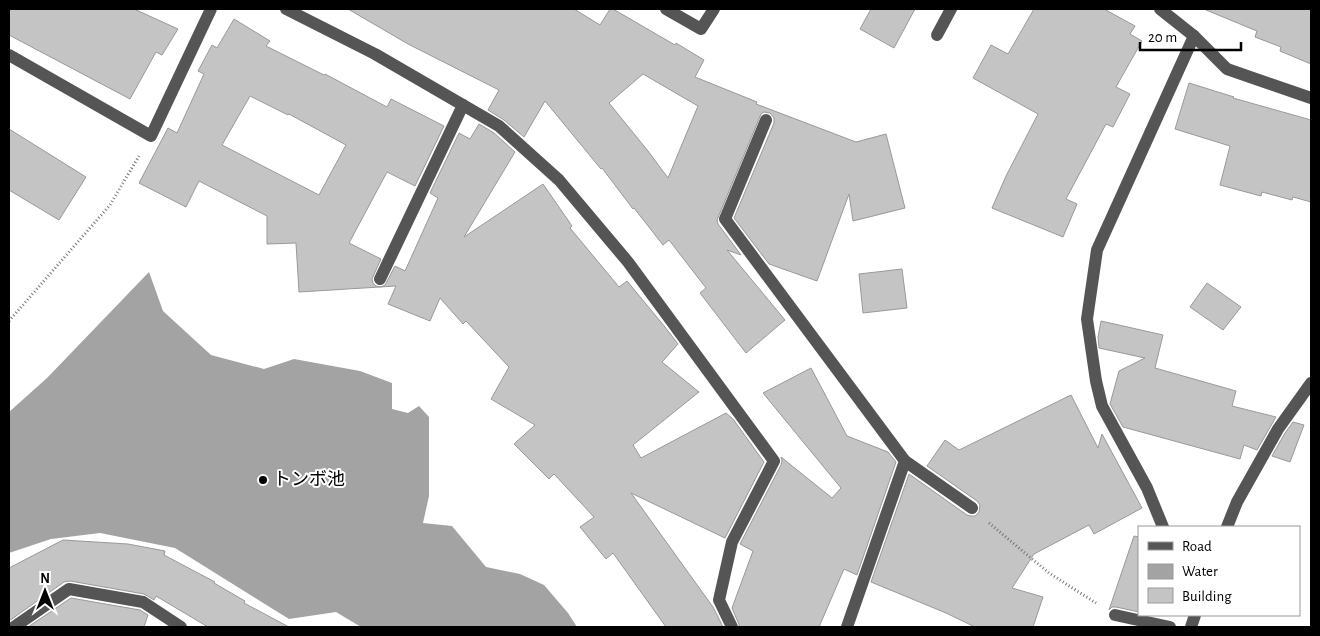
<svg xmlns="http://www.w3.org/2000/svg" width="1320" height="636" font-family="'Alegreya Sans','Noto Sans JP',sans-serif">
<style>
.water{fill:#a3a3a3}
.building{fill:#c4c4c4;stroke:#999;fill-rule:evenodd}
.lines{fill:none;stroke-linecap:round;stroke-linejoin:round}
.path{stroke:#777;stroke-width:3;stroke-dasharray:1 2.5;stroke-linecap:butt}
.minor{stroke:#555;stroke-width:12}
.poi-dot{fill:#000;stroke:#fff;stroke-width:2}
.labels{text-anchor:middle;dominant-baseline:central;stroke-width:4;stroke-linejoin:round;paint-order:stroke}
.poi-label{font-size:18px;fill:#000;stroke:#fff;text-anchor:start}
</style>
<rect width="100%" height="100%" fill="#fff"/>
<polygon class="water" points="149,272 163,311 211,355 264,369 294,359 360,371 392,383 392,409 408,413 419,406 429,417 429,496 423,523 452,526 486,567 520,574 544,585 568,613 577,627 361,627 336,612 289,619 175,548 100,533 51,539 9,553 9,412 47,378"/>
<g class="building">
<polygon points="9,9 134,9 178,29 162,55 156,52 130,99 9,35"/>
<path d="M 348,9 L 574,9 L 600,25 L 610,9 L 613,9 L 675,45 L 676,43 L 704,60 L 695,77 L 757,102 L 756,104 L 856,142 L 886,134 L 905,208 L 853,221 L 849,194 L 817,281 L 769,264 L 734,218 L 774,123 L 774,118 L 770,113 L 764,112 L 761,114 L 717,220 L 718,224 L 741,255 L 727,250 L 785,320 L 746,353 L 700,293 L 706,288 L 669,240 L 663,245 L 634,208 L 633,209 L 602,168 L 601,169 L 545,101 L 524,137 L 504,120 L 488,110 L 499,90 L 408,44 ZM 643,74 L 698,106 L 668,178 L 648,151 L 609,103 Z"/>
<polygon points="871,9 915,9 894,48 860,29"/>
<polygon points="1034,9 1104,9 1135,26 1130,34 1142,41 1116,87 1130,94 1113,127 1106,124 1066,199 1077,204 1063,237 992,208 1006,176 1038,114 973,78 991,45 1008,54"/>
<polygon points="1206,9 1311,9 1311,64 1280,51 1281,47 1255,37 1257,31 1206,10"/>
<path d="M 234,19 L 270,41 L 266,46 L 324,75 L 325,74 L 387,107 L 391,99 L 444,126 L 415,186 L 387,172 L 349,243 L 381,259 L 372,279 L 373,283 L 376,286 L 381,287 L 385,285 L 395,266 L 405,271 L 438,198 L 430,193 L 459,133 L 470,139 L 479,124 L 494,133 L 515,152 L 464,237 L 543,184 L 572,226 L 570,228 L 619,287 L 627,281 L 665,327 L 678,344 L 662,362 L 699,392 L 633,445 L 641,458 L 726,413 L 733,419 L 764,462 L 725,538 L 631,493 L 713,607 L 723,627 L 666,627 L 613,553 L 606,559 L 580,527 L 594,517 L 554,474 L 549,479 L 514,444 L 535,425 L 491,399 L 509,367 L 466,321 L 463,324 L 440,298 L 430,321 L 388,304 L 396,286 L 299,292 L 296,243 L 267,244 L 267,216 L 199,181 L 186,207 L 139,183 L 168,128 L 177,133 L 204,74 L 198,71 L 212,45 L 217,48 ZM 250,96 L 288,115 L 289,114 L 346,145 L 319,195 L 222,145 Z"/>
<polygon points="1189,83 1234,97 1233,98 1311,120 1311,202 1293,197 1292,200 1262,192 1261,196 1220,185 1230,146 1175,129"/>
<polygon points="9,129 86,177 59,220 9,190"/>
<polygon points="902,269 907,308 863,313 859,274"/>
<polygon points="1207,283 1241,307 1223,330 1190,307"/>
<polygon points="1101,321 1163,335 1155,368 1236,391 1232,406 1276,417 1257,450 1244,445 1240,459 1123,427 1110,404 1119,371 1145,358 1099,348 1098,337"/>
<polygon points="811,368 847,436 888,452 896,462 857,575 844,569 819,627 740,627 732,608 753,551 740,544 781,465 782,461 781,457 832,498 841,488 763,393"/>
<polygon points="1071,395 1098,448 1102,434 1142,508 1094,534 1089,525 1034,554 1012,588 1043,597 1033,627 975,627 946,613 871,582 909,474 967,515 971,516 975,516 979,512 980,505 977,501 927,466 945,440 959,450"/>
<polygon points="1293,422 1304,425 1290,462 1272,456 1285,433"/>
<polygon points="1134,536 1139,537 1139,612 1116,607 1112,607 1109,610"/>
<polygon points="63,540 128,544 165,551 164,555 215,582 214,583 245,601 244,603 289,627 208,627 156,596 154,600 144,594 70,581 64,582 9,621 9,568"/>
<polygon points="71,598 140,610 148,615 144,627 28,627"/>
</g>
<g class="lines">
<g class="path">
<polyline points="9,321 110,205 139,156"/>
<polyline points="989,523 1049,573 1096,603"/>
</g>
<g class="minor">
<polyline points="286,9 375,54 499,126 559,180 628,262 774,461 732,542 719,600 732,627"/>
<polyline points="666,9 701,29 714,9"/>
<polyline points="1160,9 1194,36 1227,69 1311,98"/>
<polyline points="937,35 951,9"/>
<polyline points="9,55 151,136 211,9"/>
<polyline points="766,120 725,219 905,461 847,627"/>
<polyline points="380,279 463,105"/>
<polyline points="905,461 972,508"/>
<polyline points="1163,527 1147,488 1102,406 1096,381 1087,319 1097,250 1194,36"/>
<polyline points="1227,527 1237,502 1278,429 1311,383"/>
<polyline points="1115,615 1170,627"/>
<polyline points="14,627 69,589 143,602 181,627"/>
<polyline points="1191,627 1195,615"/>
</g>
</g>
<circle class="poi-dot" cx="263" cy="480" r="5"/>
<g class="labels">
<g class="poi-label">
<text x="273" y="480">トンボ池</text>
</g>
</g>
<rect width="1320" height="636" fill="none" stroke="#000000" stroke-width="20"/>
<rect x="1138" y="526" width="162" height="90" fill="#ffffff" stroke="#999999"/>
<rect x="1148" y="542" width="25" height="8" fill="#555555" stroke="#999999"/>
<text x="1182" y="551" font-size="15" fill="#000000">Road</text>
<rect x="1148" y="564" width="25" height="15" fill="#a3a3a3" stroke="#999999"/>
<text x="1182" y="576" font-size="15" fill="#000000">Water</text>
<rect x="1148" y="588" width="25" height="15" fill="#c4c4c4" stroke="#999999"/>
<text x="1182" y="601" font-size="15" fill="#000000">Building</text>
<g transform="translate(45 591)" stroke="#ffffff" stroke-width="4" paint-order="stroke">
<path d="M0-4L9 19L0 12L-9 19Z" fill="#000000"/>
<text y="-8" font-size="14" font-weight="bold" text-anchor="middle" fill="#000000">N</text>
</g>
<path d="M1140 42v8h101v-8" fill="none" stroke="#000000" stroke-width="2.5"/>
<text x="1148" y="42" font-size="15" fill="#000000" stroke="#ffffff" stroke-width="4" paint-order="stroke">20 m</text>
</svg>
